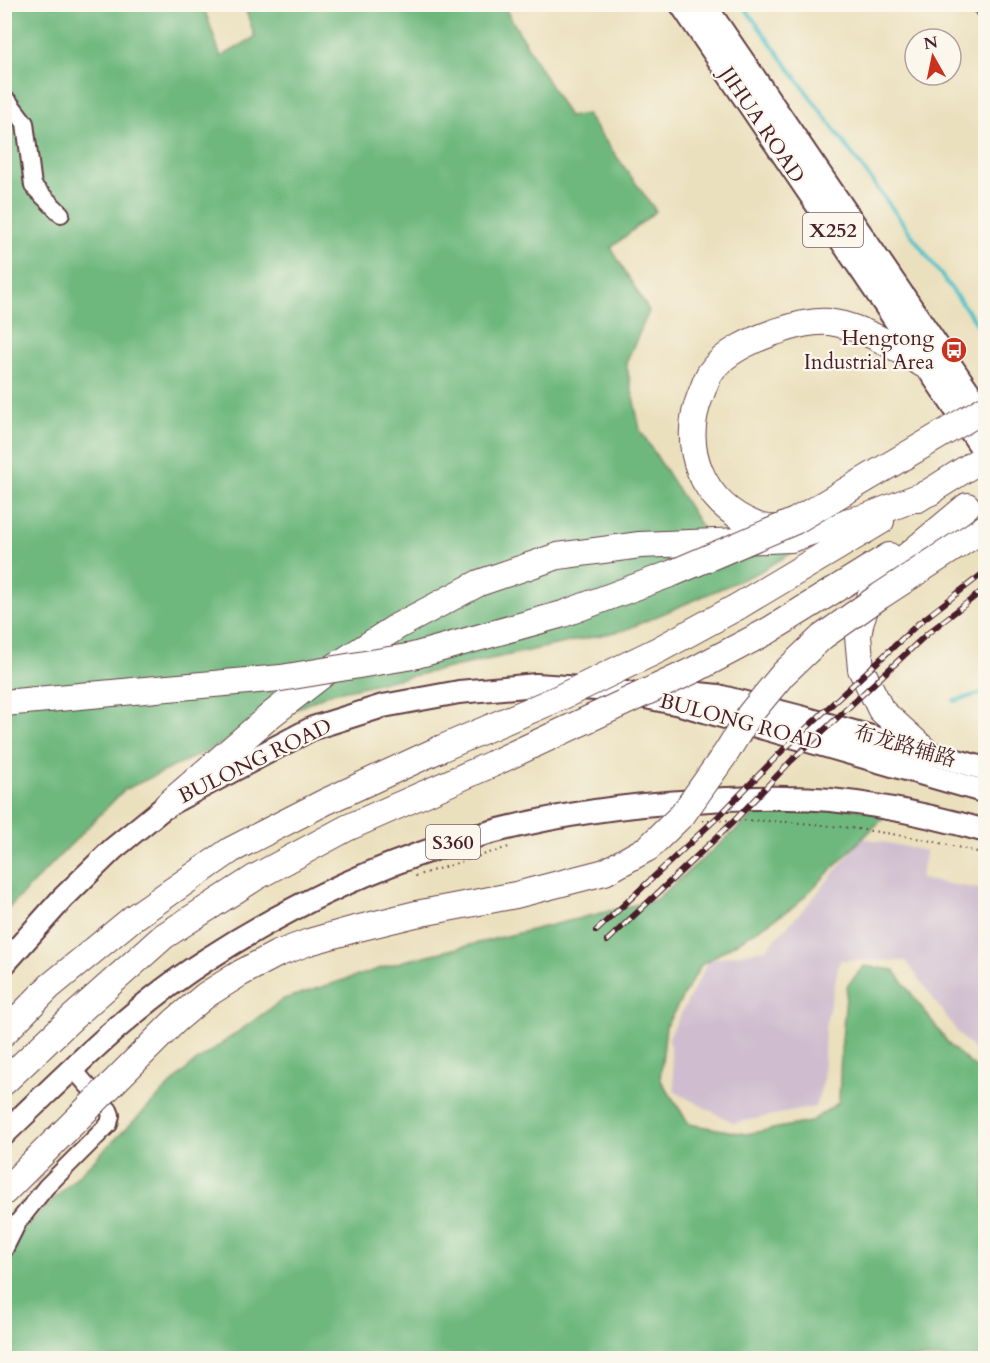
<svg xmlns="http://www.w3.org/2000/svg" width="990" height="1363" font-family="Cardo,'Noto Serif SC',serif">
<style>
.industrial{fill:#cfbdcf}
.forest{fill:#6eb87e;stroke:#5c6c54;stroke-width:1.5}
.lines{fill:none;stroke-linecap:round;stroke-linejoin:round}
.stream{stroke:#51c0c6;stroke-width:4}
.minor-casing{stroke:#623c41;stroke-width:20}
.major-casing{stroke:#623c41;stroke-width:26}
.highway-casing{stroke:#623c41;stroke-width:28}
.path{stroke:#623c41;stroke-width:2;stroke-dasharray:1.5 4.5;stroke-linecap:butt}
.minor{stroke:#fff;stroke-width:16}
.major{stroke:#fff;stroke-width:22}
.highway{stroke:#fff;stroke-width:26}
.rail-casing{stroke:#4a1f2b;stroke-width:6}
.rail{stroke:#fbf7ec;stroke-width:4;stroke-dasharray:11;stroke-linecap:butt}
.highway-bridge-casing{stroke:#623c41;stroke-width:28;stroke-linecap:butt}
.highway-bridge{stroke:#fff;stroke-width:26}
.labels{text-anchor:middle;dominant-baseline:central;stroke-width:4.5;stroke-linejoin:round;paint-order:stroke}
.shield{fill:#fbf7ec;stroke:#7f6065;stroke-width:1.5}
.shield-label{font-size:20px;font-weight:bold;fill:#4a1f2b}
.street-label{font-size:21px;fill:#4a1f2b;stroke:#fbf7ec}
.poi-label{font-size:21px;fill:#4a1f2b;stroke:#fbf7ec;text-anchor:end}
</style>
<rect width="100%" height="100%" fill="#fbf7ec"/>
<filter id="ink" filterUnits="userSpaceOnUse"><feTurbulence type="fractalNoise" baseFrequency=".0167" numOctaves="2"/><feDisplacementMap in="SourceGraphic" scale="12" xChannelSelector="R" yChannelSelector="G"/><feConvolveMatrix kernelMatrix="1 2 1 2 8 2 1 2 1" color-interpolation-filters="sRGB"/></filter>
<filter id="wash" filterUnits="userSpaceOnUse"><feTurbulence type="fractalNoise" baseFrequency=".008" numOctaves="4" result="noise"/><feDisplacementMap in="SourceGraphic" scale="24" xChannelSelector="R" yChannelSelector="G"/><feGaussianBlur stdDeviation="1.35" result="paint"/><feColorMatrix in="noise" values="0 0 0 0 0 0 0 0 0 0 0 0 0 0 0 0 0 1.4 0 .05"/><feComposite in="paint" operator="in"/></filter>
<g filter="url(#wash)">
<rect width="100%" height="100%" fill="#ebe0be"/>
<polygon class="industrial" points="863,838 926,851 920,879 985,890 985,1060 961,1037 906,961 840,960 825,1028 823,1083 815,1107 734,1123 675,1092 669,1037 709,960 766,949 808,904"/>
<g class="forest">
<polygon points="5,5 203,5 221,57 255,37 245,8 247,5 503,5 569,117 586,114 656,211 611,248 649,311 626,363 640,430 704,531 810,542 759,572 625,630 328,694 124,790 5,912"/>
<polygon points="772,799 888,813 794,907 701,965 666,1026 660,1079 689,1124 746,1134 810,1122 839,1102 841,1050 847,986 864,966 894,970 951,1047 985,1076 985,1358 5,1358 5,1247 190,1066 284,999 404,961 655,900"/>
</g>
<g class="lines">
<g class="stream">
<polyline points="742,4 986,336"/>
<polyline points="954,701 986,692"/>
</g>
</g>
</g>
<g filter="url(#ink)">
<g class="lines">
<g class="minor-casing">
<g id="minor">
<polyline points="980,4 986,12"/>
<polyline points="4,101 9,102 25,123 33,186 61,214"/>
<polyline points="4,1250 18,1222 46,1187 109,1124 111,1115 109,1110 73,1069"/>
</g>
</g>
<g class="major-casing">
<g id="major">
<polyline points="681,4 986,454"/>
<polyline points="704,4 986,417"/>
<polyline points="679,692 718,696 804,718 986,769"/>
<polyline points="4,964 62,899 113,849 167,805 313,728 383,706 459,692 536,685 611,690 680,704 986,792"/>
<path d="M 4,1134 C 68,1073 131,1008 206,960 C 359,861 513,811 695,801 C 726,799 757,797 788,798 C 854,798 922,813 986,831"/>
</g>
</g>
<g class="highway-casing">
<g id="highway">
<polyline points="918,499 986,456"/>
<path d="M 783,529 C 774,528 764,529 756,525 C 702,504 679,447 701,394 C 704,387 706,379 710,373 C 724,352 752,340 775,332 C 791,327 811,320 829,322 C 864,327 895,347 924,365"/>
<polyline points="737,607 881,521"/>
<polyline points="768,631 889,556"/>
<polyline points="4,703 134,691"/>
<polyline points="927,752 881,710 861,669 858,636 861,620 873,589 883,576 967,506"/>
<polyline points="167,805 272,714 325,673 398,626 479,583 558,556 640,545 791,539 828,526 866,517 931,492"/>
<polyline points="4,1033 49,987 133,918 231,850 325,802 440,749"/>
<polyline points="4,1082 73,1017 164,936 256,877 347,828 492,764"/>
<polyline points="107,1089 175,1021 206,995 241,973 277,954 309,942 355,929 416,914 516,895 605,872 648,848"/>
<polyline points="4,1192 90,1106"/>
</g>
</g>
<g class="path">
<path d="M 702,821 C 769,818 838,825 904,836 C 932,840 959,848 986,854"/>
<polyline points="415,876 512,846"/>
</g>
<use href="#minor" class="minor"/>
<use href="#major" class="major"/>
<use href="#highway" class="highway"/>
<g class="rail-casing">
<g id="rail">
<polyline points="596,931 723,812 782,751 919,623 986,571"/>
<polyline points="607,941 733,822 791,761 928,633 986,588"/>
</g>
</g>
<use href="#rail" class="rail"/>
<g class="highway-bridge-casing">
<g id="highway-bridge">
<polyline points="134,691 281,678 413,656 563,614 673,573 795,521 986,408"/>
<polyline points="440,749 559,698 658,650 737,607"/>
<polyline points="492,764 694,670 768,631"/>
<polyline points="648,848 683,814 726,753 750,714 783,674 822,637 880,596 986,527"/>
<polyline points="90,1106 107,1089"/>
</g>
</g>
<use href="#highway-bridge" class="highway-bridge"/>
</g>
</g>
<defs>
<g id="bus-disc" transform="scale(1.35)"><circle r="9.5" fill="#c8321e" stroke="#fbf7ec"/><path d="M-5-6H5V4H4V6H2V4H-2V6H-4V4H-5ZM-3.5-4V0h7V-4ZM-3.5 1.2v1.5H-2V1.2ZM2 1.2v1.5H3.5V1.2Z" fill="#fff"/></g>
</defs>
<g fill-rule="evenodd">
<use href="#bus-disc" x="954" y="350"/>
</g>
<g class="labels">
<g class="shield">
<rect x="803" y="213" width="60" height="34" rx="4.5"/>
<rect x="426" y="825" width="54" height="34" rx="4.5"/>
</g>
<g class="shield-label">
<text x="833" y="230">X252</text>
<text x="453" y="842">S360</text>
</g>
<g class="street-label">
<text transform="translate(762 125) rotate(56)">JIHUA ROAD</text>
<text transform="translate(741 722) rotate(15)">BULONG ROAD</text>
<text transform="translate(905 746) rotate(16)">布龙路辅路</text>
<text transform="translate(255 761) rotate(-26)">BULONG ROAD</text>
</g>
<g class="poi-label">
<text x="934" y="338">Hengtong<tspan x="934" dy="24">Industrial Area</tspan></text>
</g>
</g>
<rect width="990" height="1363" fill="none" stroke="#fbf7ec" stroke-width="24"/>
<g transform="translate(933 57) rotate(351)"><circle r="28" fill="#fbf7ec" stroke="#b4a19f" stroke-width="1.5"/>
<path d="M0-4.5L10 22L0 15L-10 22Z" fill="#c8321e"/>
<text y="-9" font-size="16" font-weight="bold" text-anchor="middle" fill="#4a1f2b">N</text>
</g>
</svg>
